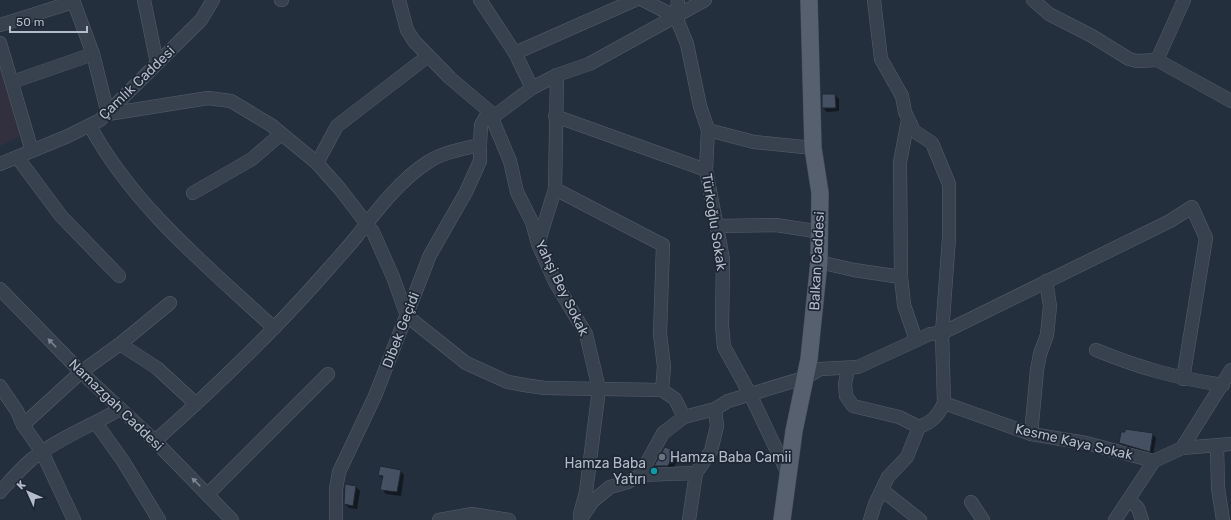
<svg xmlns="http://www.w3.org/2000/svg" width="1231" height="520" font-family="Rubik,sans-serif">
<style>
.medical{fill:#32303f}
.shadow{fill:#0007}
.building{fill:#455162;stroke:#1f2835}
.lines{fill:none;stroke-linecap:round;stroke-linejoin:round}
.minor-casing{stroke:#565f6c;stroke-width:14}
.major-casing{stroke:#414a57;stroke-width:18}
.minor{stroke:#38414e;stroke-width:13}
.major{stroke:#56606e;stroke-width:17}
.oneway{fill:#7c8592}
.worship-dot{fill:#6b7280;stroke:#1d2633;stroke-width:1.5}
.culture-dot{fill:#0f9aa8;stroke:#1d2633;stroke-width:1.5}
.labels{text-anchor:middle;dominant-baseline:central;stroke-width:3.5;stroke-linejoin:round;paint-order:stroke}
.street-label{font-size:14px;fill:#b4bcc9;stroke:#1d2633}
.poi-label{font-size:14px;fill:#b4bcc9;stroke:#1d2633;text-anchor:start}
</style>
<rect width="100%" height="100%" fill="#242f3e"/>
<polygon class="medical" points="0,63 23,135 0,146"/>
<g class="shadow">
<polygon points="835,95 839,99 839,111 827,112 823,108"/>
<polygon points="1126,434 1152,434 1156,438 1153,454 1124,447 1120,443"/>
<polygon points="665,448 679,456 673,470 659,470 655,466"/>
<polygon points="400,470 404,475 401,496 386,494 382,489 383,479 379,475"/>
<polygon points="356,487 360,491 357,509 349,508 345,504"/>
</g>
<g class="building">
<polygon points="822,94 835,94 836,108 822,108"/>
<polygon points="1125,429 1153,433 1150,452 1119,443 1121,432 1125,432"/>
<polygon points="665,447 675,451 668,466 654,466"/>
<polygon points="380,466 401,470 397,492 380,490 383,476 378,475"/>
<polygon points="345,484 356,486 353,506 344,504"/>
</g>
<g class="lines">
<g class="minor-casing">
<g id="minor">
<polyline points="73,0 93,54 108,114"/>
<polyline points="144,0 157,63"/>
<polyline points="281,0 282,0"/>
<polyline points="399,0 407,30 414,41 450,78 489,111 510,161 517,192 532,222 538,244 555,282 586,334 599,389 586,492 580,514"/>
<polyline points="480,0 515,53 532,88"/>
<polyline points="643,0 676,17 687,44 700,106 708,130 706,170 723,259 722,326 724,347 750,394 789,476"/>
<polyline points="874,0 881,59 902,96 905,112 914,131 932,143 949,184 949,238 942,333 944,403"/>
<polyline points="1033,0 1049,14 1092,36 1129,59 1137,61 1157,60"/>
<polyline points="1184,0 1157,60 1231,101"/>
<polyline points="676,17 678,0"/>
<polyline points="0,25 73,2"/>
<polyline points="0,43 32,151"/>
<polyline points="515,53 635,0"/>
<polyline points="12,82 93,54"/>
<polyline points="108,114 208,98 231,101 271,125 317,163 340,189 373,232 393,277 407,316 466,363 508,382 524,385 545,388 662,390"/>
<polyline points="555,116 706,170"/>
<polyline points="908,120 900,162 901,277 904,305 916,340"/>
<path d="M 90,126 C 134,207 207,266 274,328"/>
<polyline points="708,130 754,142 813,148"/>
<polyline points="17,157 61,216 119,276"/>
<polyline points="317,163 337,126 428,56"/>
<polyline points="0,164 68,136 100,120 201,20 213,0"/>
<polyline points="555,189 663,245 660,334 664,367 662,390 675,399 684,417"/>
<polyline points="193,193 252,159 281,134"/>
<polyline points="717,226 776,225 821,232"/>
<polyline points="538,244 555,189 557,75"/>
<polyline points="819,262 854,270 901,277"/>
<polyline points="0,289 81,372 155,441 232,520"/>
<polyline points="120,344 157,368 196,404"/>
<path d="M 1096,350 C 1140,368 1176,378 1223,385"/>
<path d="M 848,369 L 845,384 L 846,396 L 853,406 L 899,417 L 919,427 C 932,422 938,416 944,403 L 1031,434 L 1086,443 L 1154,461 L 1182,448 L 1231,444"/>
<polyline points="0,386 17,411 23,425 42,452 74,520"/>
<polyline points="96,423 123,461 159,520"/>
<polyline points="23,425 81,372 120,344 170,303"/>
<polyline points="1031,434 1037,370 1040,354 1047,335 1050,306 1046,281"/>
<path d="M 155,441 C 211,391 265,340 315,284 C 329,268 344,252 357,236 C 378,209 400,180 428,162 C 444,152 462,149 480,145 L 481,125 L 489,111 L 493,117 L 532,88 L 557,75 L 589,64 L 705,0"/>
<polyline points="1217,446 1218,488 1223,520"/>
<polyline points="1182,448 1231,370"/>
<polyline points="640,475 696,473"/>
<polyline points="882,490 920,520"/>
<path d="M 0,492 C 10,481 20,469 32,459 C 59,438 91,426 120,409"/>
<polyline points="208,494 328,374"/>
<polyline points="1129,500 1138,508 1142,520"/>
<polyline points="971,502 983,520"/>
<polyline points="336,520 336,489 339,472 375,396 430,255 466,192 480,161 480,145"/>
<polyline points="439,520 472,514 509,520"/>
<polyline points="580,520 593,501 610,487 628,482 640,475 663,433 684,417 715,409 728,401 807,377 820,369 858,367 930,334 942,333 1170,221 1192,207 1206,238 1183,379"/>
<polyline points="689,520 696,473 711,451 717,426 715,409"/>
<polyline points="870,520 875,504 888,477 907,457 919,427"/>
<polyline points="1115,520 1154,461"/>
</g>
</g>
<g class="major-casing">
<polyline id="major" points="782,520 794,431 809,359 819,262 820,193 813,148 809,0"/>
</g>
<use href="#minor" class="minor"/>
<use href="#major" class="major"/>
</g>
<defs><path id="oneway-solid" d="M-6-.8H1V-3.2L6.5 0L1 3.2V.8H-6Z"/></defs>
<g class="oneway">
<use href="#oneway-solid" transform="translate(52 343) rotate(-134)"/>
<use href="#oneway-solid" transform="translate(196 482) rotate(-135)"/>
</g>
<circle class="worship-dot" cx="662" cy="457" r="4"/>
<circle class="culture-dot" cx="654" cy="471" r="4"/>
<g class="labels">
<g class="street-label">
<text transform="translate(137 83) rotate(-44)">Çamlık Caddesi</text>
<text transform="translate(714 222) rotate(81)">Türkoğlu Sokak</text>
<text transform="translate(817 261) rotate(-87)">Balkan Caddesi</text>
<text transform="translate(562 288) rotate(64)">Yahşi Bey Sokak</text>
<text transform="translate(401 330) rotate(-69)">Dibek Geçidi</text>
<text transform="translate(116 405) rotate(44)">Namazgah Caddesi</text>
<text transform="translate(1074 442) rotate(13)">Kesme Kaya Sokak</text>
</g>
<g class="poi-label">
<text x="670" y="457">Hamza Baba Camii</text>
<text x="646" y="463" text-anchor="end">Hamza Baba<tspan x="646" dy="16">Yatırı</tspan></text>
</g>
</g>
<g transform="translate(28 492) rotate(315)" stroke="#1d2633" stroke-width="3" paint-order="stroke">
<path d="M0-3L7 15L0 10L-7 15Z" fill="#b4bcc9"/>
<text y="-6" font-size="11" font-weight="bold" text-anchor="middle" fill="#b4bcc9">K</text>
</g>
<path d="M10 26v6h77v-6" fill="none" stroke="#b4bcc9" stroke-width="2"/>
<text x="16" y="26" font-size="12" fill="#b4bcc9" stroke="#1d2633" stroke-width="3" paint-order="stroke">50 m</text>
</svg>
